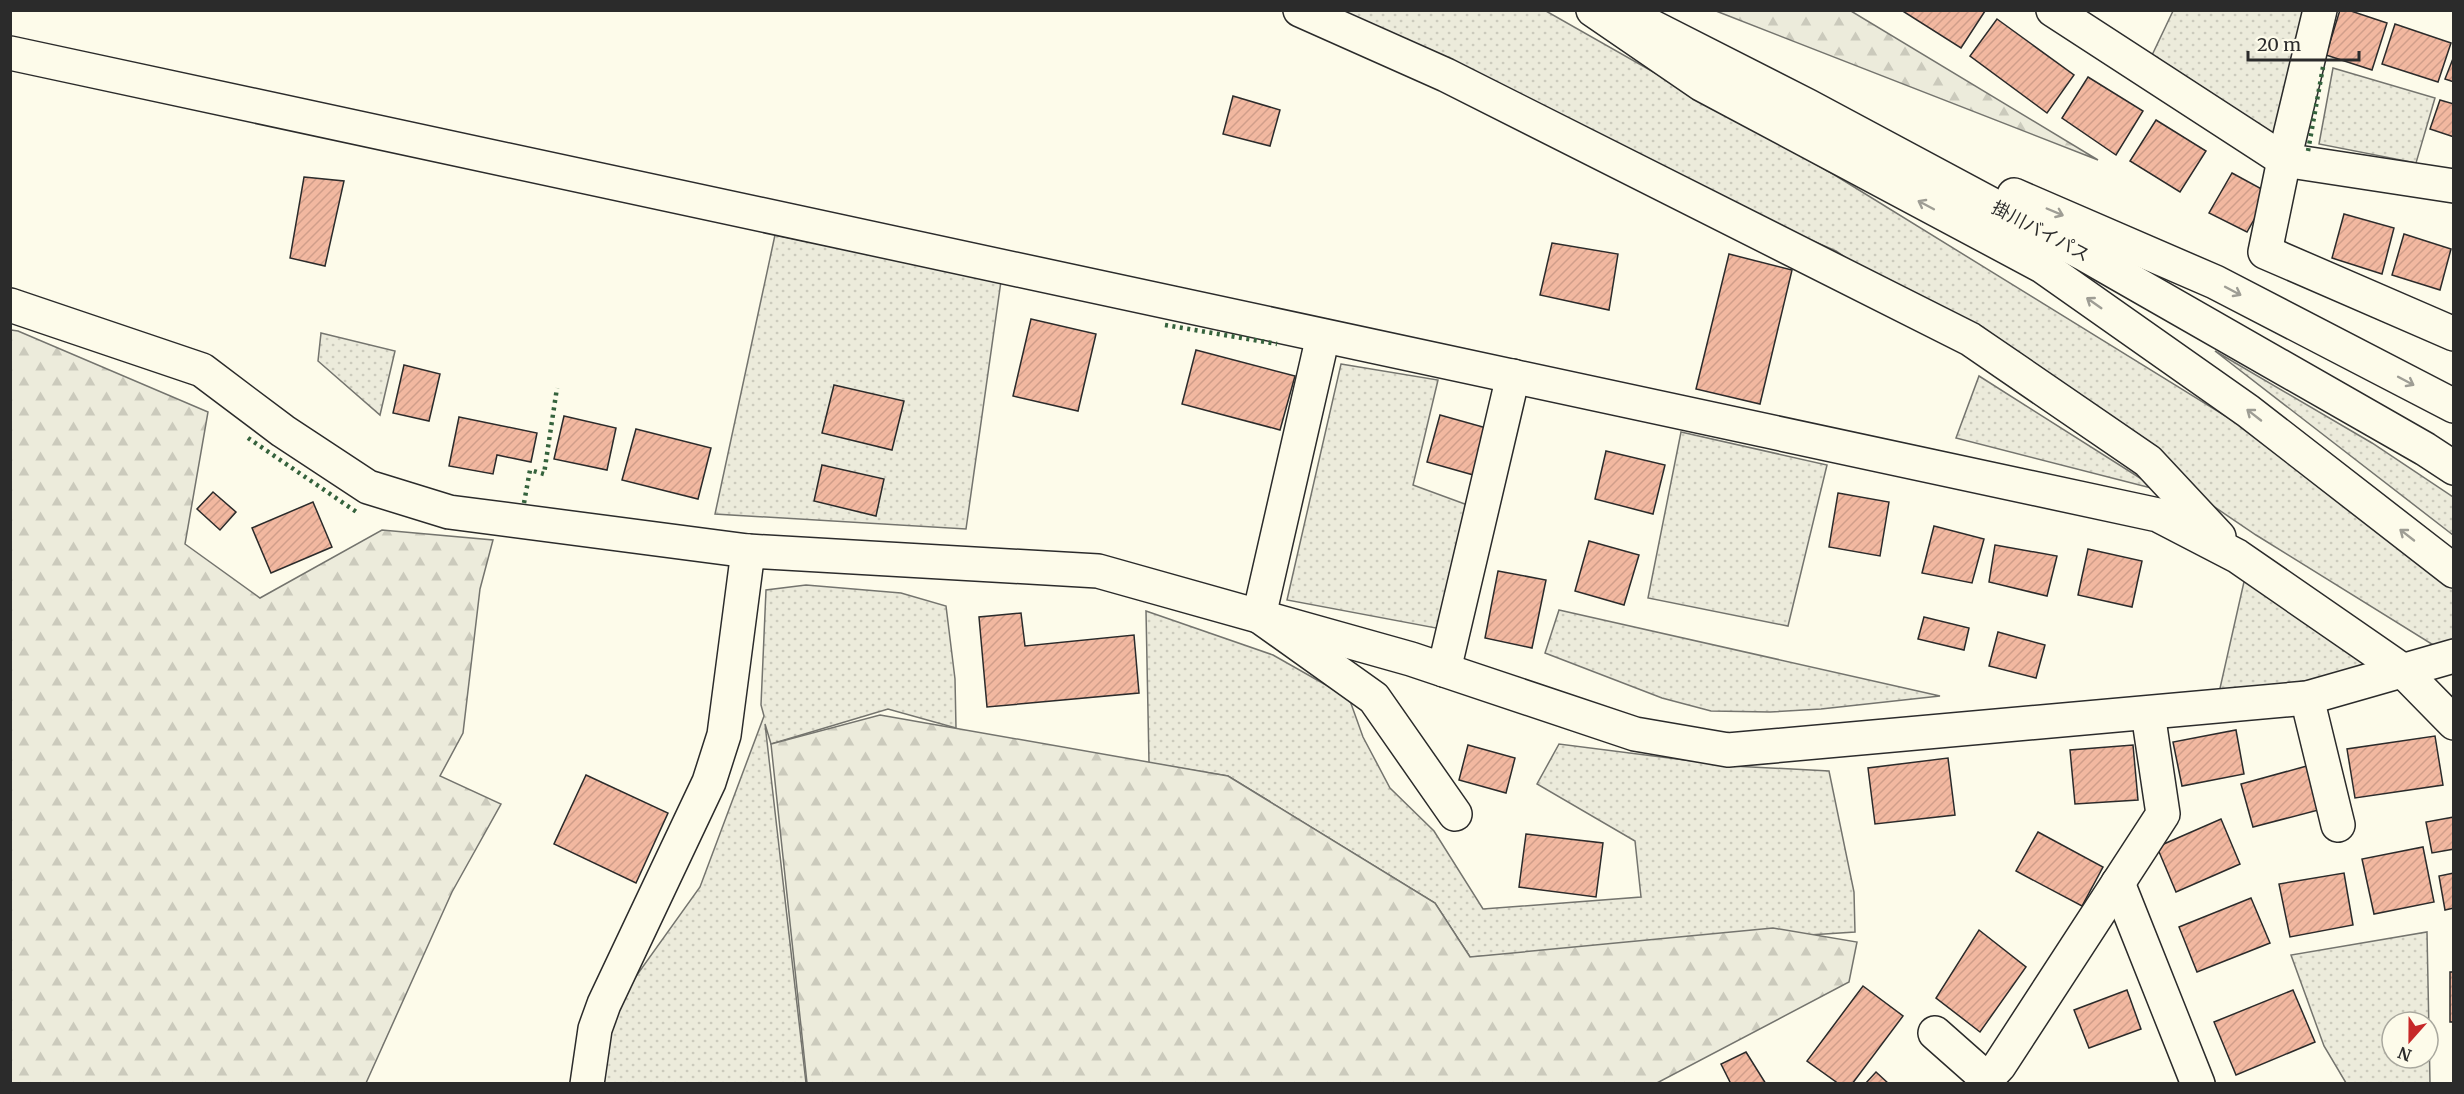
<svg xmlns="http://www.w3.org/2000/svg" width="2464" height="1094" font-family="Merriweather,'Noto Sans JP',serif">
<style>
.green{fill:url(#green-dots);stroke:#74746e;stroke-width:1.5;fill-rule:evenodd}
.forest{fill:url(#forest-firs);stroke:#74746e;stroke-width:1.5}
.building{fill:url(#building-hatch);stroke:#2b2b2b;stroke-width:1.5}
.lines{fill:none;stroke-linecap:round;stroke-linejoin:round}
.minor-casing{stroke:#2b2b2b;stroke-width:36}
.trunk-casing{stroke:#2b2b2b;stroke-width:36}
.minor{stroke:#fdfbea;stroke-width:33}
.trunk{stroke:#fdfbea;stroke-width:33}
.hedge{stroke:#34623c;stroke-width:4.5;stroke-dasharray:3 4.5;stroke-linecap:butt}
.oneway{stroke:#9e9d94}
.labels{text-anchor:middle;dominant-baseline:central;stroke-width:4.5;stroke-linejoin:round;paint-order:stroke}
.street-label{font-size:18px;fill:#2b2b2b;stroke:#fdfbea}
</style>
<defs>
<pattern id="green-dots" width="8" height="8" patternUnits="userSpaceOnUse" patternTransform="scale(1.5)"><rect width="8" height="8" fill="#ecebdb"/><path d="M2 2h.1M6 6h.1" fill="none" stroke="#cbcabc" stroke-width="1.8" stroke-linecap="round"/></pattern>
<pattern id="forest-firs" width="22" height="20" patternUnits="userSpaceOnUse" patternTransform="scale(1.5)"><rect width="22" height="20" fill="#ecebdb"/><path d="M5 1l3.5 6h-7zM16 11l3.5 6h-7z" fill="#cbcabc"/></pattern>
<pattern id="building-hatch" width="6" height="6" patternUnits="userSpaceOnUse" patternTransform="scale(1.5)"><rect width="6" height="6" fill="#f2b8a0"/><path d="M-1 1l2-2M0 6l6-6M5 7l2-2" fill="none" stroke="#d09e8a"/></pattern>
</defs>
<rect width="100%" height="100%" fill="#fdfbea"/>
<g class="green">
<polygon points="1294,11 1546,11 1833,174 2258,436 2453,583 2453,654 2451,656 2256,535 1836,251 1526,116"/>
<polygon points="2173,11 2320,11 2287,146 2145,70"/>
<polygon points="2333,68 2435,98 2416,163 2319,144"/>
<polygon points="775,235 1001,281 966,529 715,514"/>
<polygon points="321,333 395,351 380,415 318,361"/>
<polygon points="2215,351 2372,443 2453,497 2453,535"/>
<polygon points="1341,364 1438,380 1413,485 1473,507 1441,629 1287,600"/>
<polygon points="1979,376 2159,490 1956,438"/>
<polygon points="1681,432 1827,465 1788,626 1648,598"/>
<polygon points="2248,564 2402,670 2216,706"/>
<polygon points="806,585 901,593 946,606 955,679 956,728 888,709 771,744 765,724 806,1083 603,1084 614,1007 700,887 764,716 761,705 766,590"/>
<polygon points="1559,610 1940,696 1821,709 1770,712 1711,711 1662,698 1545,653"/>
<polygon points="1146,611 1273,655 1349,698 1363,737 1390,788 1434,831 1483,909 1641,897 1635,841 1537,784 1559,744 1732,766 1829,771 1854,892 1855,932 1470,957 1435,903 1228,776 1149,763"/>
<path d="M 2427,932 L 2430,1083 L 2346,1083 L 2324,1046 L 2291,955 ZM 2392,1022 L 2428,1022 L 2428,1058 L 2392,1058 Z"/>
</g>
<g class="forest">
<polygon points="1716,11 1851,11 2098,160"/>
<polygon points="11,330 18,331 208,412 185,544 260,598 382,530 493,540 480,589 463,733 440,776 501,804 452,892 366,1083 11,1083"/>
<polygon points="880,715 1228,776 1435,903 1470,957 1773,928 1857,942 1849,982 1657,1083 807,1083 771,744"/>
</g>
<g class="building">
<polygon points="1901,10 1984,10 1985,11 1961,48"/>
<polygon points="2340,10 2348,10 2387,23 2372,70 2326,55"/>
<polygon points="1997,19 2074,75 2047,113 1970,56"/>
<polygon points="2395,24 2451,43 2438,82 2382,64"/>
<polygon points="2454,56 2454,82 2445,79"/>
<polygon points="2088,77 2143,111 2116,155 2062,118"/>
<polygon points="1233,96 1280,110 1270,146 1223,134"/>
<polygon points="2440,100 2454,104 2454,137 2430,129"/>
<polygon points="2156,120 2206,151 2180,192 2130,161"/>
<polygon points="2232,173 2269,193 2247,232 2209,213"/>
<polygon points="304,177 344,181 325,266 290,258"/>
<polygon points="2344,214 2394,228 2382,274 2332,258"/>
<polygon points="2404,234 2451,249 2440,290 2392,275"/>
<polygon points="1552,243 1618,254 1609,310 1540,295"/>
<polygon points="1729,254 1792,270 1760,404 1696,389"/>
<polygon points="1031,319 1096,334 1078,411 1013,396"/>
<polygon points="1196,350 1295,376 1280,430 1182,404"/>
<polygon points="404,365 440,374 429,421 393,413"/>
<polygon points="834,385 904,401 892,450 822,433"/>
<polygon points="1440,415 1490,429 1477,476 1427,462"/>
<polygon points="564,416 616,428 607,470 554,459"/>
<polygon points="459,417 537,433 531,462 497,455 493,474 449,466"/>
<polygon points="636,429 711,448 698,499 622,480"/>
<polygon points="1606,451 1665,465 1653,514 1595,499"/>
<polygon points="822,465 884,479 876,516 814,501"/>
<polygon points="213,492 236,512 220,530 197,509"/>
<polygon points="1838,493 1889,502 1880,556 1829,547"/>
<polygon points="313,502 332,547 271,573 252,528"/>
<polygon points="1934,526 1984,539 1972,583 1922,573"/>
<polygon points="1589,541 1639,555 1624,605 1575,591"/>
<polygon points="1995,545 2057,556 2047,596 1989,582"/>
<polygon points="2088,549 2142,561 2132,607 2078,595"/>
<polygon points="1498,571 1546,580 1532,648 1485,638"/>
<polygon points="1021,613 1025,646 1134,635 1139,693 987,707 979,617"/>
<polygon points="1924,617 1969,628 1964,650 1918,639"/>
<polygon points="1998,632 2045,645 2036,678 1989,666"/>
<polygon points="2236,730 2244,774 2182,786 2173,742"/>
<polygon points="2435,736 2443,785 2355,798 2347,749"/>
<polygon points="1468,745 1515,758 1506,793 1459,780"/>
<polygon points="2133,745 2138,800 2075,804 2070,750"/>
<polygon points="1948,758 1955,815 1875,824 1868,768"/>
<polygon points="2314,764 2326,808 2253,827 2241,784"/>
<polygon points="586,775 668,813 636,883 554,844"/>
<polygon points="2454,817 2454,849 2432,853 2426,822"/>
<polygon points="2221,819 2240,864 2176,892 2157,847"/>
<polygon points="2038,832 2103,867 2082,906 2016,871"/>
<polygon points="1526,834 1603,843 1596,897 1519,887"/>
<polygon points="2423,847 2434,902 2374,914 2362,859"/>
<polygon points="2344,873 2353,925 2290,937 2279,884"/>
<polygon points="2454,873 2454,908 2445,910 2439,876"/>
<polygon points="2251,898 2270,943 2197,972 2179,927"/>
<polygon points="1979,930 2026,967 1980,1032 1936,998"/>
<rect x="2450" y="972" width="4" height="50"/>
<polygon points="1863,986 1903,1016 1852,1084 1839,1084 1807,1061"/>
<polygon points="2127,990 2141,1029 2089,1048 2074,1010"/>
<polygon points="2293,990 2315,1042 2236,1075 2214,1022"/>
<polygon points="1746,1052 1766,1084 1731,1084 1721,1064"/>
<polygon points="1876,1072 1889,1084 1865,1084"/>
</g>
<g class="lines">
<g class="minor-casing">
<g id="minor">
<polyline points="1300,10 1446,75 1970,339 2148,461 2219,537"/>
<polyline points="2053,10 2284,160 2454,186"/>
<polyline points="2320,10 2284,160 2265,252 2454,334"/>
<polyline points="10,53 2158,515 2237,556 2402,670 2454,723"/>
<polyline points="10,305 202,370 283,431 368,487 449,512 748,551 1098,571 1411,659 1635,734 1728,750 2307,698 2454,656"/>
<polyline points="1323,336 1259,616 1374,698 1455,814"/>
<polyline points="1444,670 1513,376"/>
<polyline points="2307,698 2338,825"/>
<polyline points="2118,883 2198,1084"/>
<polyline points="1935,1033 1987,1079"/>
<polyline points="587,1084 595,1029 604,1004 709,782 724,735 748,551"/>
<polyline points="1982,1084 1999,1066 2163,814 2148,713"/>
</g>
</g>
<g class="trunk-casing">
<g id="trunk">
<polyline points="1593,10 1701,84 2042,266 2248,411 2454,571"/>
<polyline points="1635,18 1808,106 2084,254 2425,449 2454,468"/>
<polyline points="2014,195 2215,282 2454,406"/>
</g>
</g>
<use href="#minor" class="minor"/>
<use href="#trunk" class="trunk"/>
<g class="hedge">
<polyline points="2308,151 2323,67"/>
<polyline points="1165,325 1277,344"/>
<polyline points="248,438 358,513"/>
<polyline points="524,503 530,470 544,474 557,388"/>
</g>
</g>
<defs><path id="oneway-shaft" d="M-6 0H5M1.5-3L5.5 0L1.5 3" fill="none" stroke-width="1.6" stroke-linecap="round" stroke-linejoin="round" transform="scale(1.5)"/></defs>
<g class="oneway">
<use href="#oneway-shaft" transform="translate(1926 205) rotate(-152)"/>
<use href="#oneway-shaft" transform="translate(2055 212) rotate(23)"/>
<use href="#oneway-shaft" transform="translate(2233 291) rotate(28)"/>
<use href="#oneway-shaft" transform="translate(2094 303) rotate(-145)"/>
<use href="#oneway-shaft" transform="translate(2406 381) rotate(28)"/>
<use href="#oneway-shaft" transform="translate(2254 415) rotate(-142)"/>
<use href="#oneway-shaft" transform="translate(2407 535) rotate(-142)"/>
</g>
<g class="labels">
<g class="street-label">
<text transform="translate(2041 231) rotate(28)">掛川バイパス</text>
</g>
</g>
<rect width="2464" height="1094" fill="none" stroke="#2b2b2b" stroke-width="24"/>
<g transform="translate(2410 1040) rotate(201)"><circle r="28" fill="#fdfbea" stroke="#a9a89e" stroke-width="1.5"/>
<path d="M0-4.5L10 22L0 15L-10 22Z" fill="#c62828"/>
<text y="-9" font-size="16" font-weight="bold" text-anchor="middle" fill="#2b2b2b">N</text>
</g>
<path d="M2248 51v9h111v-9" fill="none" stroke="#2b2b2b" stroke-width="3"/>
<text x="2257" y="51" font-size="18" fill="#2b2b2b" stroke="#fdfbea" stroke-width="4.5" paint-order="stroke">20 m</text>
</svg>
